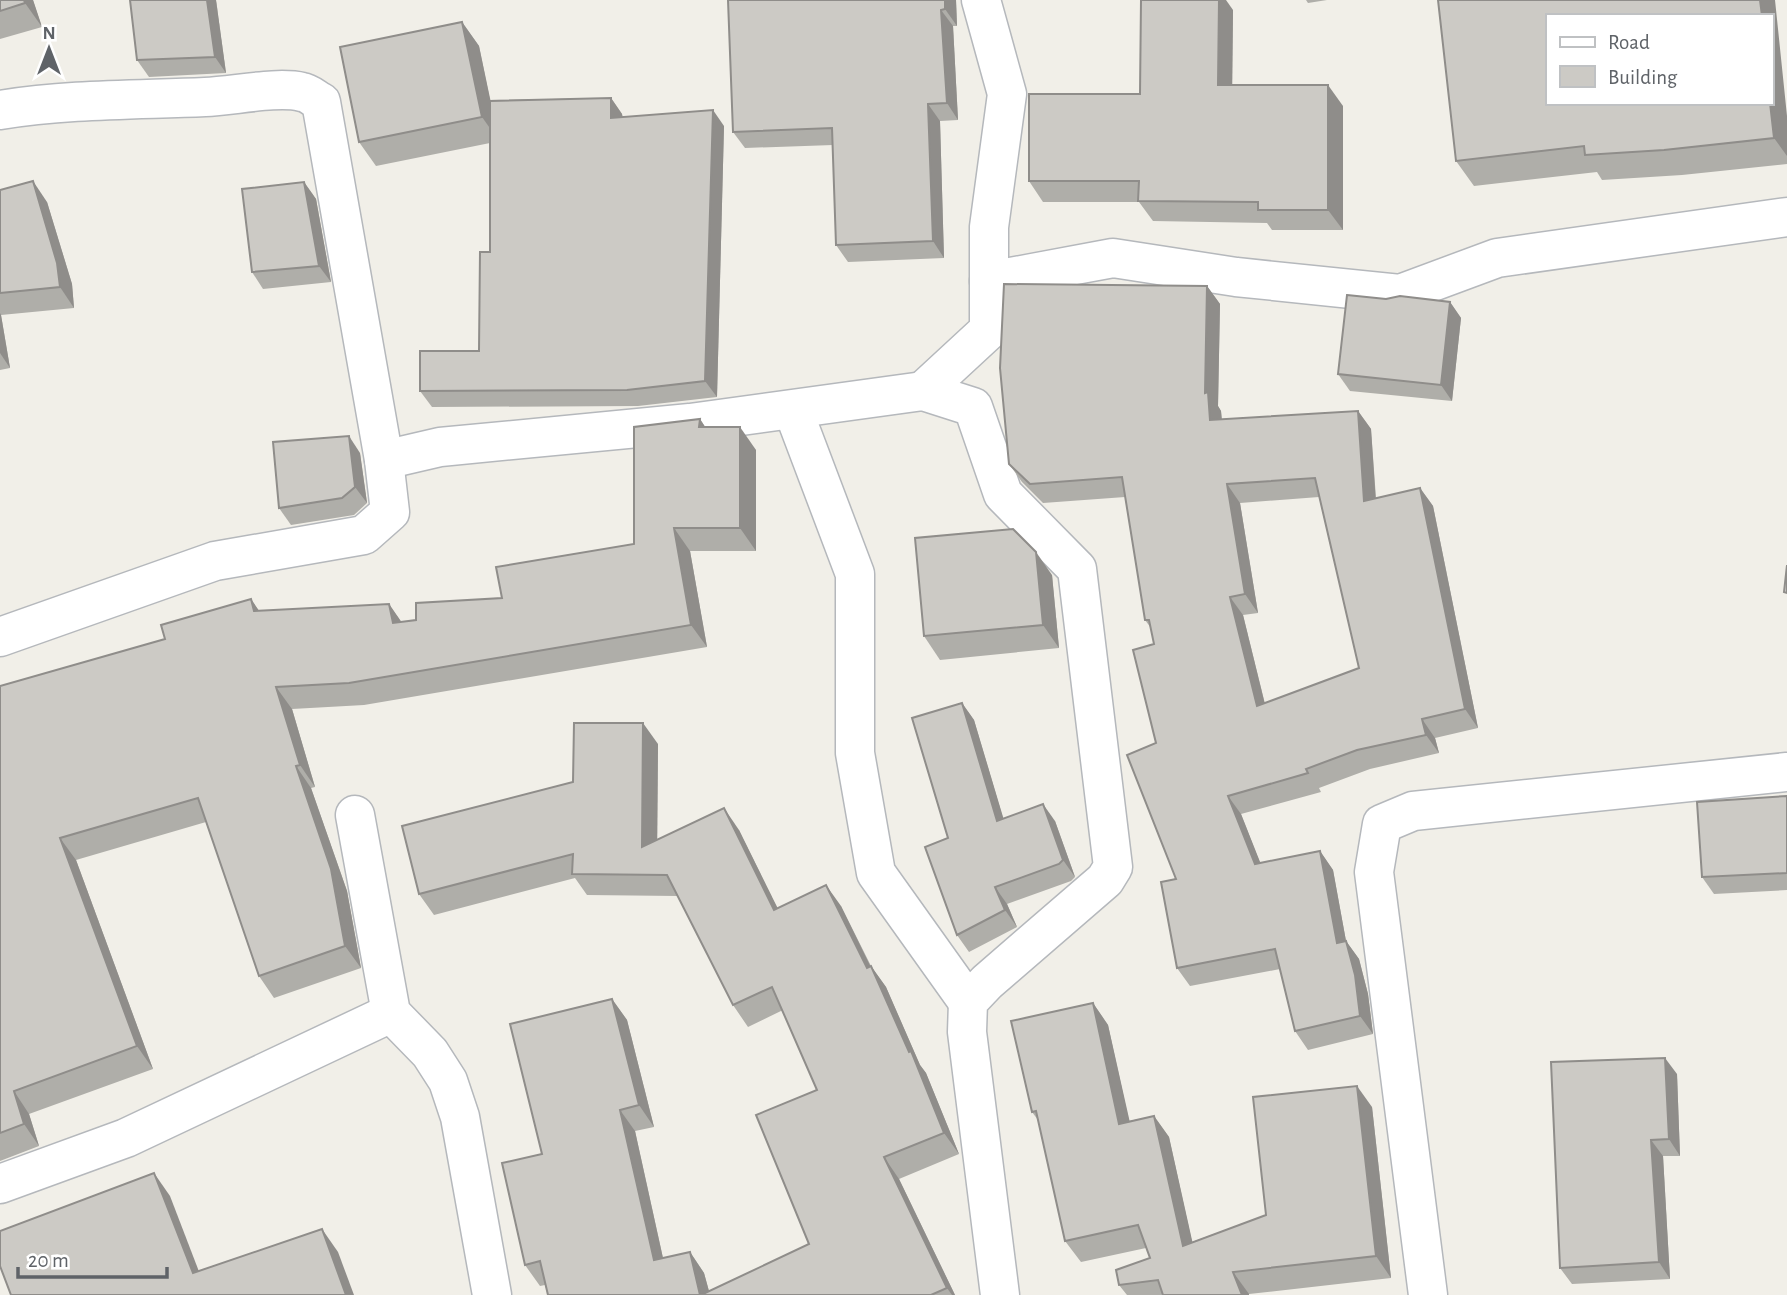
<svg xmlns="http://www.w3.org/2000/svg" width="1787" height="1295" font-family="'Alegreya Sans',sans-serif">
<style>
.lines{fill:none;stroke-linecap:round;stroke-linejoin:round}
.minor-casing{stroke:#b5b8bc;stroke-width:41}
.minor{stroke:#fff;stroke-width:38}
.wall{fill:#afaea9;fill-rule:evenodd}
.shaded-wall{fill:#8f8d8a}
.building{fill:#cccac5;stroke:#8f8d8a;stroke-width:2;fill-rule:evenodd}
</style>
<rect width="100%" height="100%" fill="#f1efe8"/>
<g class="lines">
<g class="minor-casing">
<g id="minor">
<path d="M 0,110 C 68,99 136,100 205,97 C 233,96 277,86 302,92 C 309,93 315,99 321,102 L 384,460 L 390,512 L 364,535 L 215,561 L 0,637"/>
<polyline points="989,281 1113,258 1236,277 1400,294 1497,258 1787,217"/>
<polyline points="923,391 989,330 989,227 1007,94 981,0"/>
<polyline points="793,410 855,574 855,753 876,873 968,1002"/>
<polyline points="384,460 440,447 690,423 923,391 973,407 1003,494 1077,569 1113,867 1105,880 987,982 968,1002 967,1032 1000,1295"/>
<polyline points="355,815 391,1013 430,1053 448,1081 460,1117 492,1295"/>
<polyline points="0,1184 126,1138 391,1013"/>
<polyline points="1428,1295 1374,872 1382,824 1413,811 1787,772"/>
</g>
</g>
<use href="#minor" class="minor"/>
</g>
<g class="wall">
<polygon points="0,0 33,0 42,27 0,39"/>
<polygon points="216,0 226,73 149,77 137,60"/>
<polygon points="728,0 956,0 957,26 953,26 958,120 940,121 944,258 848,262 836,245 833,145 745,148 733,132"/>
<polygon points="1306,0 1327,0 1308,3"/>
<polygon points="1233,10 1232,85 1343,106 1343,230 1272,230 1267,223 1153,221 1139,202 1043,202 1029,181 1140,94"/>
<polygon points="462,22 479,46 490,100 611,98 622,114 623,117 724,126 717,397 638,406 432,407 420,391 479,351 490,252 490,143 376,166 359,142"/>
<polygon points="1787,116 1787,164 1682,175 1602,180 1597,172 1474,186 1456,161"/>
<polygon points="304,182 316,199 331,282 263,289 252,272"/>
<polygon points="0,190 47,202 72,284 74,308 1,315 10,368 0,370"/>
<path d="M 1207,286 L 1220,304 L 1218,406 L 1221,411 L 1222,419 L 1358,411 L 1371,429 L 1376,498 L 1420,488 L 1433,506 L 1478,728 L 1435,738 L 1439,753 L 1370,769 L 1319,788 L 1321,792 L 1241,814 L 1260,863 L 1320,851 L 1333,870 L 1346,941 L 1359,959 L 1368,994 L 1373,1034 L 1308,1050 L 1295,1031 L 1280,969 L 1190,986 L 1177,968 L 1176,879 L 1156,743 L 1154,644 L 1151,628 L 1145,620 L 1125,497 L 1043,503 L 1022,482 L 1009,464 ZM 1319,497 L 1359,668 L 1265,704 L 1243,615 L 1258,613 L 1240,503 Z"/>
<polygon points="1450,302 1461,318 1452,401 1350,391 1338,374"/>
<polygon points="700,419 705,427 756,450 756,551 690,551 707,647 364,705 292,709 315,787 311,788 347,891 361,968 274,998 259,976 206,822 76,860 153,1069 29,1114 39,1146 0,1161 0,686 165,639 251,599 259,611 389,604 401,622 416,620 502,598 634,544"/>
<polygon points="360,453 367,503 354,515 291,525 279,508"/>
<polygon points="1052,575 1059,648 940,660 924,636"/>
<polygon points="962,703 974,720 1003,818 1055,821 1075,877 1071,881 1007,904 1017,927 969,952 957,935 948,838"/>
<polygon points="658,744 657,840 739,830 777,908 841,906 871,966 886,987 920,1065 926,1073 959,1154 899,1179 955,1295 548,1295 545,1285 540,1286 525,1265 542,1154 612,999 627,1020 654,1127 635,1131 663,1258 690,1252 704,1273 709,1291 809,1244 817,1090 783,1010 748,1027 733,1005 678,896 587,895 575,878 434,915 419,894 573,782"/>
<polygon points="1787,796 1787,890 1714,894 1702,877"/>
<polygon points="1093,1003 1108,1025 1129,1121 1154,1116 1169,1137 1192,1242 1266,1215 1372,1107 1391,1278 1249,1294 1249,1295 1127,1295 1119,1285 1150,1258 1146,1248 1081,1262 1065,1241 1038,1120 1032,1112"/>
<polygon points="1677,1074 1680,1156 1663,1156 1670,1279 1572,1284 1560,1268"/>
</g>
<g class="shaded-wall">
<polygon points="24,0 33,0 42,27 25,3"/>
<polygon points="207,0 216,0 226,73 215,57"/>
<polygon points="945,0 956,0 957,26 945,9"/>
<polygon points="1219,0 1226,0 1233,10 1232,106 1218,85"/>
<polygon points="1760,0 1775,0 1787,116 1787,156 1774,138 1770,103 1771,16 1762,16"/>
<polygon points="941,10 953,26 958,120 947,103"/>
<polygon points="462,22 479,46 499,141 482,117"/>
<polygon points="1328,85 1343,106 1343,230 1328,210"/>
<polygon points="611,98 622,114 623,134 611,118"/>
<polygon points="928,104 940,121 944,258 933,241"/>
<polygon points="713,110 724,126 717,397 705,381"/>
<polygon points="33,181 47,202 72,284 74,308 60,287"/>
<polygon points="304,182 316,199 331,282 319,266"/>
<polygon points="1207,286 1220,304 1218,406 1221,411 1223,439 1210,420 1205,393"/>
<polygon points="1450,302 1461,318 1452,401 1441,385"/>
<polygon points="0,313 1,315 10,368 0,353"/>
<polygon points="1358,411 1371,429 1377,519 1364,501"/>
<polygon points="700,419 715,442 699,427"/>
<polygon points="740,427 756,450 756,551 740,528"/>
<polygon points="349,436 360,453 367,503 355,487"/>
<polygon points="1227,484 1240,503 1258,613 1245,594"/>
<polygon points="1420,488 1433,506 1478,728 1465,709"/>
<polygon points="674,528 690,551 707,647 691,625"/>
<polygon points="1036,552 1052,575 1059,648 1043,625"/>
<polygon points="1230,597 1243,615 1270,725 1257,706"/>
<polygon points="251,599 266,621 254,611"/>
<polygon points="389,604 405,627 393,623"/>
<polygon points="276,687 292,709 315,787 300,765"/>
<polygon points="962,703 974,720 1009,837 997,821"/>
<polygon points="1422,719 1435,738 1439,753 1426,735"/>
<polygon points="643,723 658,744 657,869 642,847"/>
<polygon points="296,766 311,788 347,891 361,968 345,946"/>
<polygon points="1228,796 1241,814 1268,882 1255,864"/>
<polygon points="1043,804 1055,821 1075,877 1063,860"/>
<polygon points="724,808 739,830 789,931 774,910"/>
<polygon points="60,838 76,860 153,1069 137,1046"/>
<polygon points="1320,851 1333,870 1346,941 1359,959 1368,994 1373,1034 1360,1016 1337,943"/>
<polygon points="826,885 841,906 880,986 871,966 886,987 920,1065 926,1073 959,1154 944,1133 909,1052"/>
<polygon points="995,887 1007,904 1017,927 1005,910"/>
<polygon points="612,999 627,1020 654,1127 639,1105"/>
<polygon points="1093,1003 1108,1025 1135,1145 1119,1124"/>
<polygon points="1665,1058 1677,1074 1680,1156 1669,1139"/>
<polygon points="1357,1086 1372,1107 1391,1278 1376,1256"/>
<polygon points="14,1091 29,1114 39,1146 24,1124"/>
<polygon points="620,1110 635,1131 668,1281 654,1260"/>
<polygon points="1154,1116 1169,1137 1198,1267 1183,1246"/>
<polygon points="1651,1140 1663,1156 1670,1279 1659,1262"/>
<polygon points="884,1157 899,1179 955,1295 952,1295 947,1288"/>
<polygon points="154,1173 170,1196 208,1295 193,1273"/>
<polygon points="322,1229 338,1252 354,1295 346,1295"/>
<polygon points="690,1252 704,1273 710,1295 700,1295"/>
<polygon points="1233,1272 1249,1294 1249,1295 1242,1295"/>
</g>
<g class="building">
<polygon points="0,0 24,0 25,3 0,11"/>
<polygon points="130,0 207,0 215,57 137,60"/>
<polygon points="728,0 945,0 945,9 941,10 947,103 928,104 933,241 836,245 832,128 733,132"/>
<polygon points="1141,0 1219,0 1218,85 1328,85 1328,210 1258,210 1258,202 1138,201 1139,181 1029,181 1029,94 1140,94"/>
<polygon points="1438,0 1760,0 1762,16 1547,16 1547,103 1770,103 1774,138 1664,150 1585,155 1584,146 1456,161"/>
<polygon points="462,22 482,117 359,142 340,47"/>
<polygon points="611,98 611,118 713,110 705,381 627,390 420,391 420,351 479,351 480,252 490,252 490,101"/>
<polygon points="33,181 57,263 60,287 0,293 0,190"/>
<polygon points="304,182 319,266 252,272 242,189"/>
<path d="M 1004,284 L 1207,286 L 1205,393 L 1208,392 L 1210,420 L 1358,411 L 1364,501 L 1420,488 L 1465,709 L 1422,719 L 1426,735 L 1357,750 L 1306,769 L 1308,773 L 1228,796 L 1255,864 L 1320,851 L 1337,943 L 1346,941 L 1355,975 L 1360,1016 L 1295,1031 L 1275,949 L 1177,968 L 1161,882 L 1176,879 L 1127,755 L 1156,743 L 1133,650 L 1154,644 L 1149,620 L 1145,620 L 1122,477 L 1030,484 L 1009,464 L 1000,368 ZM 1315,478 L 1359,668 L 1257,706 L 1230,597 L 1245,594 L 1227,484 Z"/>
<polygon points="1347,295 1386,299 1400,296 1450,302 1441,385 1338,374"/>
<polygon points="700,419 699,427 740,427 740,528 674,528 691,625 349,683 276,687 300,765 296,766 331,869 345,946 259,976 198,798 60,838 137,1046 14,1091 24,1124 0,1133 0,686 165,639 161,625 251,599 254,611 389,604 393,623 416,620 416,603 502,598 496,567 634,544 634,427"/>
<polygon points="349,436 355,487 342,498 279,508 273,442"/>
<polygon points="1013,529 1036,552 1043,625 924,636 915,538"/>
<polygon points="1787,565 1787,593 1784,592"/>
<polygon points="962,703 997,821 1043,804 1063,860 1059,864 995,887 1005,910 957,935 925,847 948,838 912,718"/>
<polygon points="574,723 643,723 642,847 724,808 774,910 826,885 867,968 871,966 909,1052 911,1051 944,1133 884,1157 947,1288 931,1295 701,1295 809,1244 756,1115 817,1090 772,987 733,1005 667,875 572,874 573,854 419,894 402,826 573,782"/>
<polygon points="1787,796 1787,873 1702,877 1697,802"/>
<polygon points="612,999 639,1105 620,1110 654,1260 690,1252 700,1295 548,1295 540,1261 525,1265 502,1163 542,1154 510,1024"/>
<polygon points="1093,1003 1119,1124 1154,1116 1183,1246 1266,1215 1253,1097 1357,1086 1376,1256 1233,1272 1242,1295 1163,1295 1158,1280 1119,1285 1116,1270 1150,1258 1138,1225 1065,1241 1036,1111 1032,1112 1011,1021"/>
<polygon points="1665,1058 1669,1139 1651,1140 1659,1262 1560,1268 1551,1062"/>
<polygon points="154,1173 193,1273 322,1229 346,1295 11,1295 0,1266 0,1231"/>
</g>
<rect x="1546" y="14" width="228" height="91" fill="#ffffff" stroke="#bfc1c3" stroke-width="2"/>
<rect x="1560" y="37" width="35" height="10" fill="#ffffff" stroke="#bfc1c3" stroke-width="2"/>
<text x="1608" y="49" font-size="21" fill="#5f6368">Road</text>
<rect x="1560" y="66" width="35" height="21" fill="#cccac5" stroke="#bfc1c3" stroke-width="2"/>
<text x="1608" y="84" font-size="21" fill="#5f6368">Building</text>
<g transform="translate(49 49)" stroke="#ffffff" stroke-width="5" paint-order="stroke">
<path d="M0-5L12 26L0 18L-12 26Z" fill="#5f6368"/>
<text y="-10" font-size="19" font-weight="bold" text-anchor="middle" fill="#5f6368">N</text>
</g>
<path d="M18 1267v10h149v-10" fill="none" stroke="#5f6368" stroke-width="3.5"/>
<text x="28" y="1267" font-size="21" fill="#5f6368" stroke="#ffffff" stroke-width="5" paint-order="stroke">20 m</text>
</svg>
